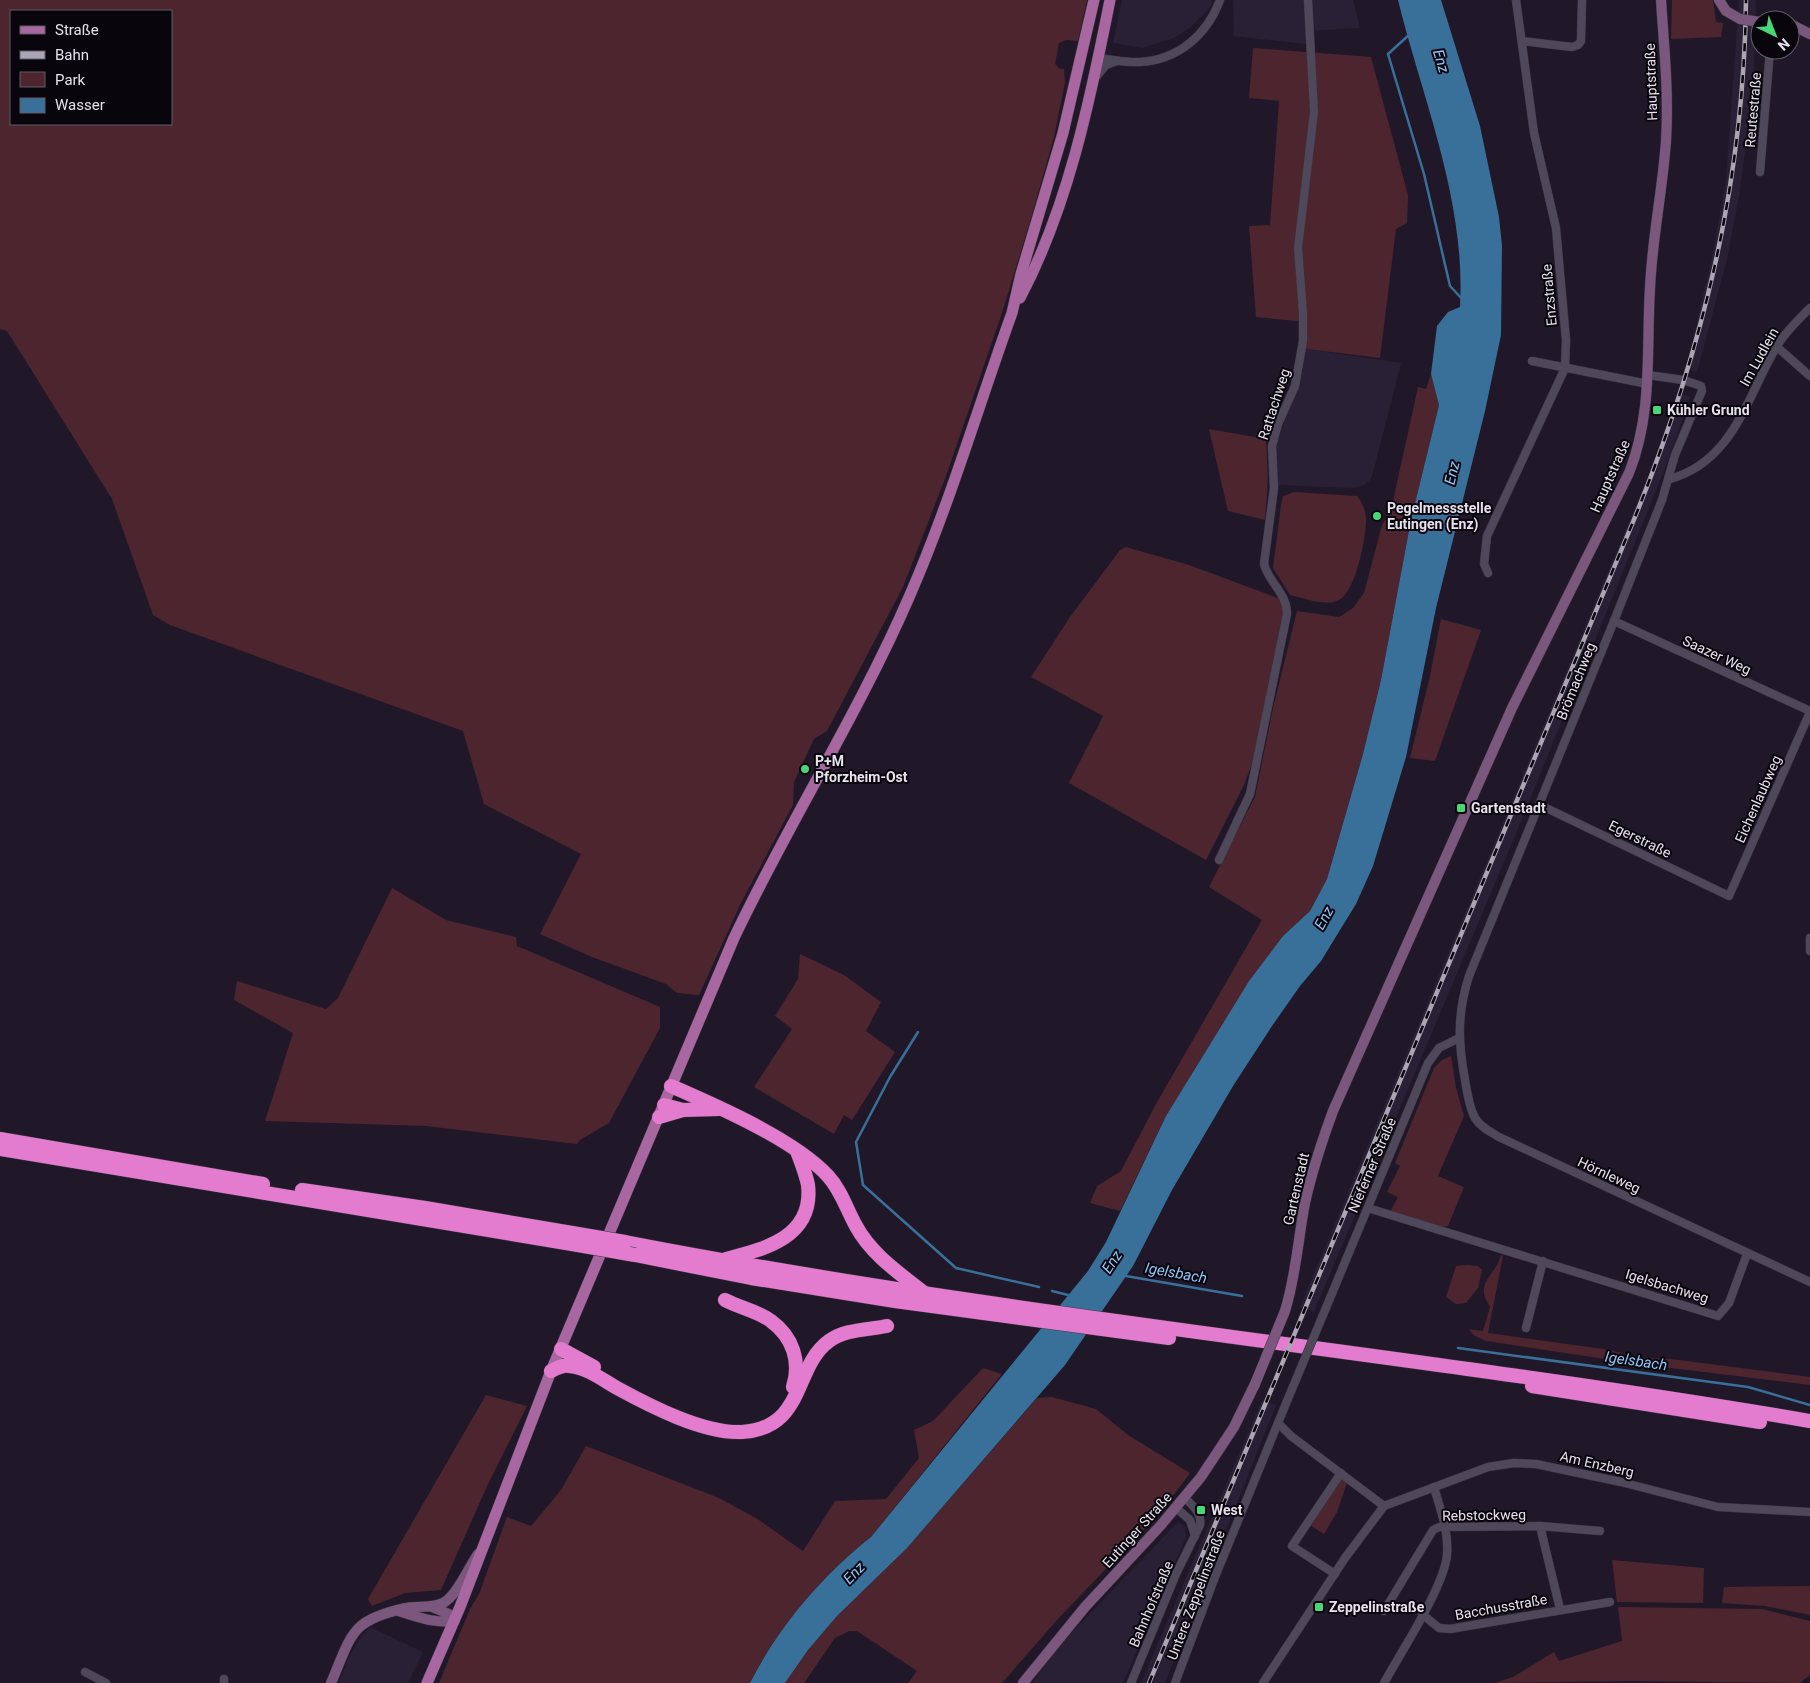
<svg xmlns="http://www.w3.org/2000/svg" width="1810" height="1683" font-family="Roboto,sans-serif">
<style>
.built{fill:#2a2036}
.green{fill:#4c252e;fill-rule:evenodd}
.water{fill:#39709a}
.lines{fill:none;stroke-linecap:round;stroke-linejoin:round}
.stream{stroke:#39709a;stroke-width:2.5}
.street-casing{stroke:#3a3541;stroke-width:9}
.secondary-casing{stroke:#3a3541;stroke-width:11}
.primary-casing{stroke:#3a3541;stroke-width:12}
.highway-casing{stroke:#3a3541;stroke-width:15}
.street{stroke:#4f475a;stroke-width:8}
.secondary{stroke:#7b577d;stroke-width:10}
.primary{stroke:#a867a0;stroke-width:11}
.highway{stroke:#e37cce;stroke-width:14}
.rail-casing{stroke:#aca6b4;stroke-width:4.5}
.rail{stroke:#08050c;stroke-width:2.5;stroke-dasharray:8;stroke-linecap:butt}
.street-bridge-casing{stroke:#3a3541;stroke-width:9;stroke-linecap:butt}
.secondary-bridge-casing{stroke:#3a3541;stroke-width:11;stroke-linecap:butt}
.highway-bridge-casing{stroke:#3a3541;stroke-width:15;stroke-linecap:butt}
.street-bridge{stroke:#4f475a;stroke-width:8}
.secondary-bridge{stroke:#7b577d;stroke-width:10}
.highway-bridge{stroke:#e37cce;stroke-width:14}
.poi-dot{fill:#47d779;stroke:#08050c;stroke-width:2}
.labels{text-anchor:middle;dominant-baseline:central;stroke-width:4;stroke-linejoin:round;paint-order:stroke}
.street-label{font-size:14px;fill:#e6e1ed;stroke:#08050c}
.poi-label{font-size:14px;font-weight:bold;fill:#e6e1ed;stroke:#08050c;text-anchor:start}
.water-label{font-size:15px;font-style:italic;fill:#8ac8f9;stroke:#08050c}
</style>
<rect width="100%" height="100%" fill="#201829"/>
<g class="built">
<polygon points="1122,0 1212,0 1211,6 1192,26 1174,38 1142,48 1113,43"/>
<polygon points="1233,0 1353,0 1360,28 1306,31 1306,44 1234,36"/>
<polygon points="1739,0 1756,0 1754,73 1749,122 1739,196 1727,259 1697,372 1686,369 1712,258 1726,181"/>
<polygon points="1306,349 1401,363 1373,473 1370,480 1364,485 1352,488 1278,485 1275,463 1277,441 1301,378"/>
<polygon points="1678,393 1690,397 1664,471 1517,831 1314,1312 1300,1307 1652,467"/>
<polygon points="1262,1400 1276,1405 1165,1683 1141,1683"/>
<polygon points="1178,1522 1185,1526 1186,1537 1123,1683 1032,1683 1059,1646"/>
<polygon points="370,1627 423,1652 408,1683 339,1683 349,1657 361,1637"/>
</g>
<g class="green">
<path d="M 0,0 L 1087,0 L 1078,41 L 1066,40 L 1059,43 L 1055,64 L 1060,69 L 1064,69 L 1065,83 L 1054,137 L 1032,215 L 1002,313 L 946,476 L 903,587 L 827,731 L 814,739 L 794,782 L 793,805 L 741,903 L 699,995 L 677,993 L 666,984 L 592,957 L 540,934 L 581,854 L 484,804 L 463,731 L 170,625 L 153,615 L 112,499 L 7,331 L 0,329 ZM 11,11 L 171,11 L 171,124 L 11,124 Z"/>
<polygon points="1672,0 1713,0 1716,22 1723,23 1721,37 1671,39"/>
<polygon points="1253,48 1371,57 1408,195 1407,223 1396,229 1380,358 1306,349 1306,322 1256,317 1249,226 1270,225 1279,101 1249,98"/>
<polygon points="1431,374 1439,405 1411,520 1381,680 1363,754 1327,879 1310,911 1283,936 1249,981 1222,1025 1166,1116 1120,1211 1090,1203 1097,1186 1121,1171 1156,1104 1262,920 1209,887 1255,797 1273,708 1297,611 1339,617 1353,608 1364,593 1382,525 1391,510 1418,387 1426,389"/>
<polygon points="1209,429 1266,439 1268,479 1265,520 1228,511"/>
<path d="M 1294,492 L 1357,496 C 1362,502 1365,509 1366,517 C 1367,534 1356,592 1339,600 C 1326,607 1304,598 1290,595 L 1273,568 L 1281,505 L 1283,496 Z"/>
<polygon points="1126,547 1189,565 1286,601 1261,740 1244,785 1206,860 1069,783 1103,716 1031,677 1070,617 1120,550"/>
<polygon points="1441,619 1481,630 1435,761 1410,758 1430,676"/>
<polygon points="392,888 446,920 516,937 517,946 660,1007 660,1028 609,1123 580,1140 577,1144 426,1126 265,1121 293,1033 234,1000 237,981 326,1009 338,998"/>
<polygon points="800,954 844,975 881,1002 866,1031 895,1052 852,1120 844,1115 834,1134 754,1087 792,1029 775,1016 798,979"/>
<polygon points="1451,1056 1456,1088 1464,1116 1438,1176 1464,1187 1448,1226 1442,1227 1390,1212 1398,1197 1387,1192 1400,1166 1395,1163 1434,1068 1442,1060"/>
<path d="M 1501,1255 L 1503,1256 L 1488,1333 L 1610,1350 L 1640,1358 L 1671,1359 L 1810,1377 L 1810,1385 L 1638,1364 L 1486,1341 L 1475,1336 L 1468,1329 L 1483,1331 L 1490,1307 C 1473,1281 1496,1277 1501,1255 Z"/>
<polygon points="1468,1265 1478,1266 1482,1270 1478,1288 1466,1303 1456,1304 1446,1297 1456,1266"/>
<path d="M 983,1368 L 1002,1374 L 871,1537 C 821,1577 779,1626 750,1683 L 439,1683 L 470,1609 L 479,1594 L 507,1517 L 531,1526 L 561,1490 L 586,1446 L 719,1498 L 756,1518 L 803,1551 L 835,1501 L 886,1499 L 919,1458 L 914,1430 L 933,1421 Z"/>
<polygon points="486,1395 527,1406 488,1484 441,1590 405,1593 372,1606 368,1599"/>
<polygon points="1052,1397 1096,1409 1128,1435 1190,1473 1163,1509 1057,1620 1002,1683 908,1683 917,1671 857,1631 849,1631 835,1638 804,1683 785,1683 808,1650 837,1616 907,1548 1037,1398"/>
<polygon points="1341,1479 1347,1483 1337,1512 1324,1534 1310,1525"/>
<polygon points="1612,1560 1704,1568 1703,1603 1617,1602"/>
<polygon points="1810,1586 1810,1615 1765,1606 1722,1603 1724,1587"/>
<polygon points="1618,1607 1762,1609 1810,1621 1810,1675 1800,1683 1631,1681 1495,1683 1513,1677 1554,1652 1559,1661 1622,1641"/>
</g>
<path class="water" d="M 1398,0 L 1441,0 L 1480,126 L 1499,217 L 1502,246 L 1501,335 L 1485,411 L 1436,608 L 1406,757 L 1373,866 L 1356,904 L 1321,961 L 1300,986 L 1272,1026 L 1233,1086 L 1172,1190 L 1133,1266 L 1065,1365 L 907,1548 L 837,1616 L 808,1650 L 785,1683 L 750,1683 C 779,1626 821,1577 871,1537 L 1088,1271 L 1106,1242 L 1166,1116 L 1249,981 L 1283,936 L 1310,911 L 1327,879 L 1363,754 L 1381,680 L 1411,520 L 1439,405 L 1431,374 L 1437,326 L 1448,312 L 1460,307 C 1466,200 1423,101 1398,0 Z"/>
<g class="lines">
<g class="stream">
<polyline points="1410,34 1388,54 1424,174 1450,286 1463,300"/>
<polyline points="918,1032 890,1077 856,1142 863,1185 956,1268 1039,1287"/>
<polyline points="1126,1276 1242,1296"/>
<polyline points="1052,1291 1068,1295"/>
<polyline points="1458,1348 1748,1387 1810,1405"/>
</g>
<g class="street-casing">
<g id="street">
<polyline points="1522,41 1572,47 1578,45 1581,41 1582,0"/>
<path d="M 1097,58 C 1111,59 1126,63 1140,62 C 1178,60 1207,35 1220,0"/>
<polyline points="1097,76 1106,65 1117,61"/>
<polyline points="1760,172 1770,50"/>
<polyline points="1777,347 1810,376"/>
<polyline points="1532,361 1648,384"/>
<path d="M 1648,375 L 1683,380 L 1701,386 L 1702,391 L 1675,455 L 1662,500 L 1614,621 L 1469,976 C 1457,1014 1458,1042 1465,1080 C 1467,1092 1469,1107 1475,1118 C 1480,1127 1491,1132 1499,1137 L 1810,1282"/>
<path d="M 1670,479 C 1734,461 1747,396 1777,346 C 1786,331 1798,320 1810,308"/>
<polyline points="1488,573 1484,564 1487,536 1565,368 1566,340 1556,228 1534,133 1516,0"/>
<polyline points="1614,621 1810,711"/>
<polyline points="1540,805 1729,896 1810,712"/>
<path d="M 1219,860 L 1250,794 L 1287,614 C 1287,593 1269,583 1264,564 L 1274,488 L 1272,446 L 1278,424 L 1295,386 L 1303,341 L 1303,313 L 1298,248 L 1314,112 L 1308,0"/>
<polyline points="1810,938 1810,951"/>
<polyline points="1368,1208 1718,1316 1729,1303 1747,1254"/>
<polyline points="1323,1315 1428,1063 1439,1048 1459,1038"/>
<polyline points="1526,1328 1543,1261"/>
<polyline points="1278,1423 1291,1436 1384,1506"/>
<polyline points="1176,1508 1190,1520 1195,1536"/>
<polyline points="1540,1526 1560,1609"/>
<polyline points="1335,1574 1292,1546 1341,1473"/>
<polyline points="1384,1611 1433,1530 1439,1527 1540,1526 1600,1531"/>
<polyline points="1422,1614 1439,1628 1450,1629 1610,1602"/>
<polyline points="85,1672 106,1683"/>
<polyline points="224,1683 224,1679"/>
<path d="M 1131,1683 L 1176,1574 L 1200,1525 C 1202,1513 1193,1506 1185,1498"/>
<polyline points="1175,1683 1215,1577 1287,1401"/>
<polyline points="1263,1683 1345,1558 1384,1506 1488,1467 1514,1463 1536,1464 1621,1482 1718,1507 1810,1512"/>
<path d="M 1384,1683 C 1401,1652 1444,1587 1447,1555 C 1449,1531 1440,1509 1434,1487"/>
</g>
</g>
<g class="secondary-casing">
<g id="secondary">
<polyline points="1719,0 1726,11 1740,19"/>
<polyline points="1790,24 1810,34"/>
<path d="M 1285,1311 C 1296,1276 1298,1239 1305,1203 C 1312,1171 1322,1141 1333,1111 L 1512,708 L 1629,473 C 1655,408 1645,341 1651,273 C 1654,229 1663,185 1666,141 C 1669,94 1664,47 1661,0"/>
<path d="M 398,1611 C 416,1616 437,1625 455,1620 L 449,1614 L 432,1607"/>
<path d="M 331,1683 C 352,1634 350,1620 406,1608 C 418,1605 431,1609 443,1603 C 456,1597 469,1567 478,1554"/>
<polyline points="1023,1683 1085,1607 1161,1525 1201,1477 1234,1427 1255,1384"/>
</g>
</g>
<g class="primary-casing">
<g id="primary">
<path d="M 1020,298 C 1068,207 1090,101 1110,0"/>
<path d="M 427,1683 L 460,1607 L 551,1371 L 734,938 C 789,822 859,713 910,595 C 950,503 978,407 1012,313 L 1021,274 L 1063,133 L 1094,0"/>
</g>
</g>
<g class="highway-casing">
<g id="highway">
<path d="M 671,1086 C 717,1106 795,1140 828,1176 C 841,1190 847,1210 856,1226 C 871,1254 899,1273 923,1292"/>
<polyline points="664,1105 683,1110 718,1109"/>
<polyline points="659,1117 683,1110"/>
<polyline points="0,1139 263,1184"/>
<polyline points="0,1149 578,1245"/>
<polyline points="302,1190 425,1208 578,1234"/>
<path d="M 625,1242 C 1018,1318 1416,1354 1810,1421"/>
<polyline points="635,1255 751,1278 895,1301 1169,1338"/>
<path d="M 726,1259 C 765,1249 814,1237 808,1185 C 806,1174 801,1162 797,1151"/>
<path d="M 725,1300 C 740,1308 758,1311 771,1321 C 793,1337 801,1362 793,1387"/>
<polyline points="561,1349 594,1367"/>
<path d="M 551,1371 C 557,1368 562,1365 569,1366 C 586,1367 603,1380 617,1388 C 650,1406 704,1434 742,1432 C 806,1428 793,1367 829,1341 C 845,1329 868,1330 887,1326"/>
<polyline points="1532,1386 1760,1422"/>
</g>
</g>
<use href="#street" class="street"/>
<use href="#secondary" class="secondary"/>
<use href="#primary" class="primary"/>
<use href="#highway" class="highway"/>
<g class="rail-casing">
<path id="rail" d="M 1149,1683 L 1633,522 C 1702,353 1744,183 1746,0"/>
</g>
<use href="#rail" class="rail"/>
<g class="street-bridge-casing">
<polyline id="street-bridge" points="1287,1401 1323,1315"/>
</g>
<g class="secondary-bridge-casing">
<g id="secondary-bridge">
<polyline points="1740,19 1760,22"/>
<polyline points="1255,1384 1285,1311"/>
</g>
</g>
<g class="highway-bridge-casing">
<g id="highway-bridge">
<polyline points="578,1234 625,1242"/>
<polyline points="578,1245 635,1255"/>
</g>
</g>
<use href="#street-bridge" class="street-bridge"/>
<use href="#secondary-bridge" class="secondary-bridge"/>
<use href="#highway-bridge" class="highway-bridge"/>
</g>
<g class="poi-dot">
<rect x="1652" y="405" width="10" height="10" rx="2.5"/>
<circle cx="1377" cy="516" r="5"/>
<circle cx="805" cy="769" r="5"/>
<rect x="1456" y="803" width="10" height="10" rx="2.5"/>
<rect x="1196" y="1505" width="10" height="10" rx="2.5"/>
<rect x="1314" y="1602" width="10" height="10" rx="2.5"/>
</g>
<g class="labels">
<g class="street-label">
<text transform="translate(1651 82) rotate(-92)">Hauptstraße</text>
<text transform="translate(1753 110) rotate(-85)">Reutestraße</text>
<text transform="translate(1549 295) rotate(-95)">Enzstraße</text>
<text transform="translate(1759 357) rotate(-61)">Im Ludlein</text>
<text transform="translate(1274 404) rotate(-72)">Rattachweg</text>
<text transform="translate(1610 476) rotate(-66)">Hauptstraße</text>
<text transform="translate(1717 655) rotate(25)">Saazer Weg</text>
<text transform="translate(1576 681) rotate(-68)">Brömachweg</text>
<text transform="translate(1758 799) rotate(-66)">Eichenlaubweg</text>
<text transform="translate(1640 839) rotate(26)">Egerstraße</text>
<text transform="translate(1372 1165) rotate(-67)">Nieferner Straße</text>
<text transform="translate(1609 1175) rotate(25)">Hörnleweg</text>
<text transform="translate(1296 1189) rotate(-77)">Gartenstadt</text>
<text transform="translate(1667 1286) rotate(17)">Igelsbachweg</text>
<text transform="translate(1597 1464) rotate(13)">Am Enzberg</text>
<text transform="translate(1484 1515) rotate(-1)">Rebstockweg</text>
<text transform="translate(1137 1530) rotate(-48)">Eutinger Straße</text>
<text transform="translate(1196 1595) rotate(-69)">Untere Zeppelinstraße</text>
<text transform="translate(1151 1604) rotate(-67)">Bahnhofstraße</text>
<text transform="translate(1501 1607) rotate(-10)">Bacchusstraße</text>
</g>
<g class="poi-label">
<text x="1667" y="410">Kühler Grund</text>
<text x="1387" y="508">Pegelmessstelle<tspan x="1387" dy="16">Eutingen (Enz)</tspan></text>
<text x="815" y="761">P+M<tspan x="815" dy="16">Pforzheim-Ost</tspan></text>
<text x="1471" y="808">Gartenstadt</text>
<text x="1211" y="1510">West</text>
<text x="1329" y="1607">Zeppelinstraße</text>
</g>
<g class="water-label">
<text transform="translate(1441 61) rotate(73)">Enz</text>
<text transform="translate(1452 473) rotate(-77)">Enz</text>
<text transform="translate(1324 918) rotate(-61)">Enz</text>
<text transform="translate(1112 1262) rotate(-57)">Enz</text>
<text transform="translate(1176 1273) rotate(10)">Igelsbach</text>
<text transform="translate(1636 1361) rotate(8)">Igelsbach</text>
<text transform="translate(854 1573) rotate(-46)">Enz</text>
</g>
</g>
<rect x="10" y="10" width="162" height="115" fill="#08050c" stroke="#615d66"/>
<rect x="20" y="26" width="25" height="8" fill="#a867a0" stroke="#615d66"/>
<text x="55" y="35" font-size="15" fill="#e6e1ed">Straße</text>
<rect x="20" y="51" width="25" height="8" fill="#aca6b4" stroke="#615d66"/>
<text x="55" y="60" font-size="15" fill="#e6e1ed">Bahn</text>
<rect x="20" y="72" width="25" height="15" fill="#4c252e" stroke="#615d66"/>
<text x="55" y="85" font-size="15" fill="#e6e1ed">Park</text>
<rect x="20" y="98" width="25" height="15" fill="#39709a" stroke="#615d66"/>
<text x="55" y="110" font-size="15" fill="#e6e1ed">Wasser</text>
<g transform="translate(1775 35) rotate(137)"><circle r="24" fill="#08050c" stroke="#615d66"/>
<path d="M0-4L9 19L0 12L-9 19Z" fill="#47d779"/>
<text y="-8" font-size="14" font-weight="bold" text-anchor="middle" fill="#e6e1ed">N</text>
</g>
</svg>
